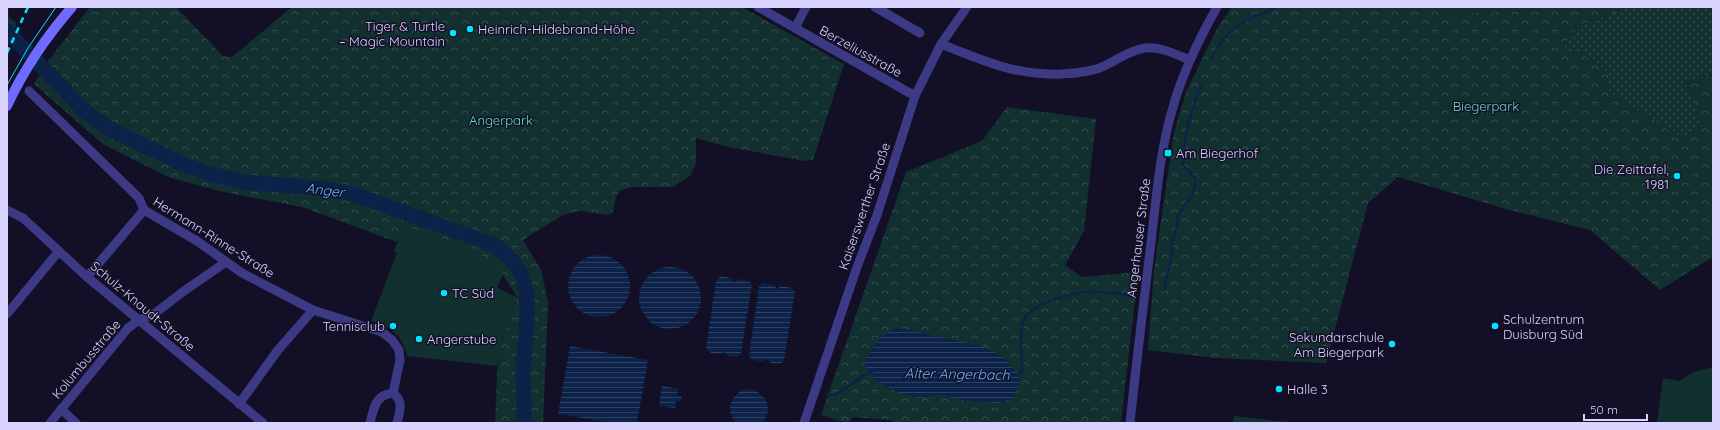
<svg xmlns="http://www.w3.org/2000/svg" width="1720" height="430" font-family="Quicksand,sans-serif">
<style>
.grass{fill:url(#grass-dots)}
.forest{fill:url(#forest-crowns)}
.garden{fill:#12302f}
.water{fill:url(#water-rules)}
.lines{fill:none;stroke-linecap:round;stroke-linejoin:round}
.stream{stroke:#0c2248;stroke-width:2.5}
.river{stroke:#0c2248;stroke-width:15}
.street{stroke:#3d3a85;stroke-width:9}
.secondary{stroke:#6f6bff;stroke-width:10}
.tram{stroke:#00e5ff;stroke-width:1}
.rail{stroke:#00e5ff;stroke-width:2.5;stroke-dasharray:6 5;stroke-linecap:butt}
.poi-dot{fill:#00e5ff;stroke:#130f26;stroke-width:1.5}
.labels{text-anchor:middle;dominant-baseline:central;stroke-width:3;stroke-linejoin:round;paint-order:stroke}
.poi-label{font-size:13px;fill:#d9d4ff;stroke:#130f26;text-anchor:start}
.street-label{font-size:13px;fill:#d9d4ff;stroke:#130f26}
.park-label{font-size:13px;fill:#5fe0c0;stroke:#130f26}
.water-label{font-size:14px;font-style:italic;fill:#62b6ff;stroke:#130f26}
</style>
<defs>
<pattern id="grass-dots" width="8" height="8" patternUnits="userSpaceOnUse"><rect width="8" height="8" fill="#12302f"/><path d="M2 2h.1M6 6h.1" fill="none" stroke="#344d4e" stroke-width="1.8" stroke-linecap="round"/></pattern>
<pattern id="forest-crowns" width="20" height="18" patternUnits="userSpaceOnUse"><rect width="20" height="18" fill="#12302f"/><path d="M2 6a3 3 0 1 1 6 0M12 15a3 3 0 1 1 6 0" fill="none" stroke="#344d4e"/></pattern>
<pattern id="water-rules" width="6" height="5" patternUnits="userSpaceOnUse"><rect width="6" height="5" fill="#0c2248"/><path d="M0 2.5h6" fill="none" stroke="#2f4163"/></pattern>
</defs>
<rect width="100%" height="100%" fill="#130f26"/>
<polygon class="grass" points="1619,7 1713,7 1713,74 1685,82 1703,127 1683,138 1609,92 1609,73 1580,51 1561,51 1576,27 1620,11"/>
<g class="forest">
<polygon points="8,7 9,17 17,24 7,46"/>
<polygon points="90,7 176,7 223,56 232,57 292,7 742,7 844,64 813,160 805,161 728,147 696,138 696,163 691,175 673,187 631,187 619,191 615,200 613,212 608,215 579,211 563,215 523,240 541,270 548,302 543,423 495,423 498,351 517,297 494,261 403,227 397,242 302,207 219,191 168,177 103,144 34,84 48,61"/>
<polygon points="1232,7 1445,7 1446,14 1528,11 1530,7 1619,7 1621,11 1576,27 1561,51 1580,51 1609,73 1609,92 1683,138 1702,127 1685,82 1713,74 1713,262 1711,258 1660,290 1590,230 1506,209 1398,177 1368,203 1326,363 1215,358 1148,350 1154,270 1174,132 1186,92 1218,27"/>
<polygon points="1007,107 1096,119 1084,231 1065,265 1082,277 1138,272 1121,423 894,423 892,420 853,417 848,423 821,415 906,172 982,141"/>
</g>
<g class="garden">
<polygon points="1445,7 1530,7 1528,11 1446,14"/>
<path d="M 403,227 L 429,233 L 494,261 L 503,273 L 497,288 L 517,297 L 498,351 L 497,366 L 407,356 C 401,333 392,329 371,321 L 397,253 L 394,251 Z"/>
<polygon points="1713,367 1713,423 1657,423 1663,378 1680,381 1693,372"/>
<polygon points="1234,416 1299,423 1233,423"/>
</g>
<g class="water">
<circle cx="599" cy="286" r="31"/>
<circle cx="670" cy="298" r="31"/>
<path d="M 721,276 L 731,278 L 734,282 L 738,279 L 749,281 L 752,285 L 741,353 L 738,357 L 728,356 L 724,352 C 720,356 710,354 706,349 L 716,280 Z"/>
<path d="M 763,283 L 774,285 L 777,289 L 781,286 L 792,288 L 795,292 L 784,360 L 781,364 L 771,363 L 767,359 C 762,363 752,361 749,356 L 759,287 Z"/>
<path d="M 899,328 L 982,346 L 1004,357 L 1018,375 L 1020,381 L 1014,398 L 998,403 L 966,401 L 941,395 L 918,398 L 897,392 L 876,381 L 863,363 C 873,350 882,330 899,328 Z"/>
<polygon points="570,346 648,360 637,423 613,423 558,414"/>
<polygon points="662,386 678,389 677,396 682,396 681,402 676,401 675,408 659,406"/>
<path d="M 745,389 C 764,389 776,408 762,423 L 736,423 C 725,411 730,395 745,389 Z"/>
</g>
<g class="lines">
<g class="stream">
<path d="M 1211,60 C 1219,42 1231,28 1249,19 C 1257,14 1267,14 1275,7"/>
<path d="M 1164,290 L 1173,251 L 1171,243 L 1177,228 L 1178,215 L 1193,194 L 1196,179 L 1183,165 C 1183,137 1191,111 1201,86"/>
<path d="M 1017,375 L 1022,372 C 1023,355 1018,336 1024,320 C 1030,304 1072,293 1087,292 C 1102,291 1116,294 1130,295"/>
<polyline points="827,395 835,395 869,372 872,372"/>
</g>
<path class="river" d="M 7,31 L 86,112 L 110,129 L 180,163 L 209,174 L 243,182 L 320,188 L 353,194 L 494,245 C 507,254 519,266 524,282 C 531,303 524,351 523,374 C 523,390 525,407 524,423"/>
<g class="street">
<polyline points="758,7 915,96"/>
<polyline points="875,7 920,33"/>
<polyline points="795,28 806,7"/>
<path d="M 941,44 C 982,60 1016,76 1062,74 C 1075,73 1092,72 1104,66 C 1117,60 1130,50 1145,48 C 1160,46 1177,55 1190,60"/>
<path d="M 29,91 L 139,198 L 144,210 L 197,241 L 242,273 L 313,310 L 382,332 L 392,340 L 399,350 L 400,360 L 393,393 C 375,395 374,408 370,423"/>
<polyline points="7,210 23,218 87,277 263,423"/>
<polyline points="87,277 144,210"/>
<polyline points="7,314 59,251"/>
<path d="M 393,393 C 404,401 400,411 397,423"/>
<polyline points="239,404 278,350 313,310"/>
<polyline points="61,409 76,423"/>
<polyline points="50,423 128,328 139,320 154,314 184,291 226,262"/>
<polyline points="804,423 857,267 877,215 915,96 941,44 967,7"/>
<path d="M 1130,423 C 1136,366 1143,308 1150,251 C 1156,203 1159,153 1173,107 C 1183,71 1199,39 1217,7"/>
</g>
<path class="secondary" d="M 7,106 C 23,71 47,36 72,7"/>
<polyline class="tram" points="7,85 28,48 56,7"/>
<polyline class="rail" points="7,53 28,7"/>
</g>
<g class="poi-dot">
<circle cx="470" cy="29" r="4"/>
<circle cx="453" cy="33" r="4"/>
<rect x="1164" y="149" width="8" height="8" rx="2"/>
<circle cx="1677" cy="176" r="4"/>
<circle cx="444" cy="293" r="4"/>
<circle cx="393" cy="326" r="4"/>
<circle cx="1495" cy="326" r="4"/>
<circle cx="419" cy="339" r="4"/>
<circle cx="1392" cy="344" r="4"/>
<circle cx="1279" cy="389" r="4"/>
</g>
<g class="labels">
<g class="poi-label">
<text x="445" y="26" text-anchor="end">Tiger &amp; Turtle<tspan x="445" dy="15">– Magic Mountain</tspan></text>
<text x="478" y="29">Heinrich-Hildebrand-Höhe</text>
<text x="1176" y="153">Am Biegerhof</text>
<text x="1669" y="169" text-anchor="end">Die Zeittafel,<tspan x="1669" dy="15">1981</tspan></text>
<text x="452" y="293">TC Süd</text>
<text x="1503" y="319">Schulzentrum<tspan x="1503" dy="15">Duisburg Süd</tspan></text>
<text x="385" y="326" text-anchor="end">Tennisclub</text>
<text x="1384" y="337" text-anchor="end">Sekundarschule<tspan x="1384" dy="15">Am Biegerpark</tspan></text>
<text x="427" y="339">Angerstube</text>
<text x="1287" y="389">Halle 3</text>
</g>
<g class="street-label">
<text transform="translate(861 51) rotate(29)">Berzeliusstraße</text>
<text transform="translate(864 206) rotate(-71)">Kaiserswerther Straße</text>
<text transform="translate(214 237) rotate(32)">Hermann-Rinne-Straße</text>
<text transform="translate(1138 238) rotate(-83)">Angerhauser Straße</text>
<text transform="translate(143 306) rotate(40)">Schulz-Knaudt-Straße</text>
<text transform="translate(86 359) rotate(-50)">Kolumbusstraße</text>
</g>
<g class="park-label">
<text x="1486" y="106">Biegerpark</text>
<text x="501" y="120">Angerpark</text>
</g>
<g class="water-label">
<text transform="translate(325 190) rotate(7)">Anger</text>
<text transform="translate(957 374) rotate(1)">Alter Angerbach</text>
</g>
</g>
<rect width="1720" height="430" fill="none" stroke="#d9d4ff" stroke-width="16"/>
<path d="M1584 414v6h63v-6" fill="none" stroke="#d9d4ff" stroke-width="2"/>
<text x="1590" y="414" font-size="12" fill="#d9d4ff" stroke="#130f26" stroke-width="3" paint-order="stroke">50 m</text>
</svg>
